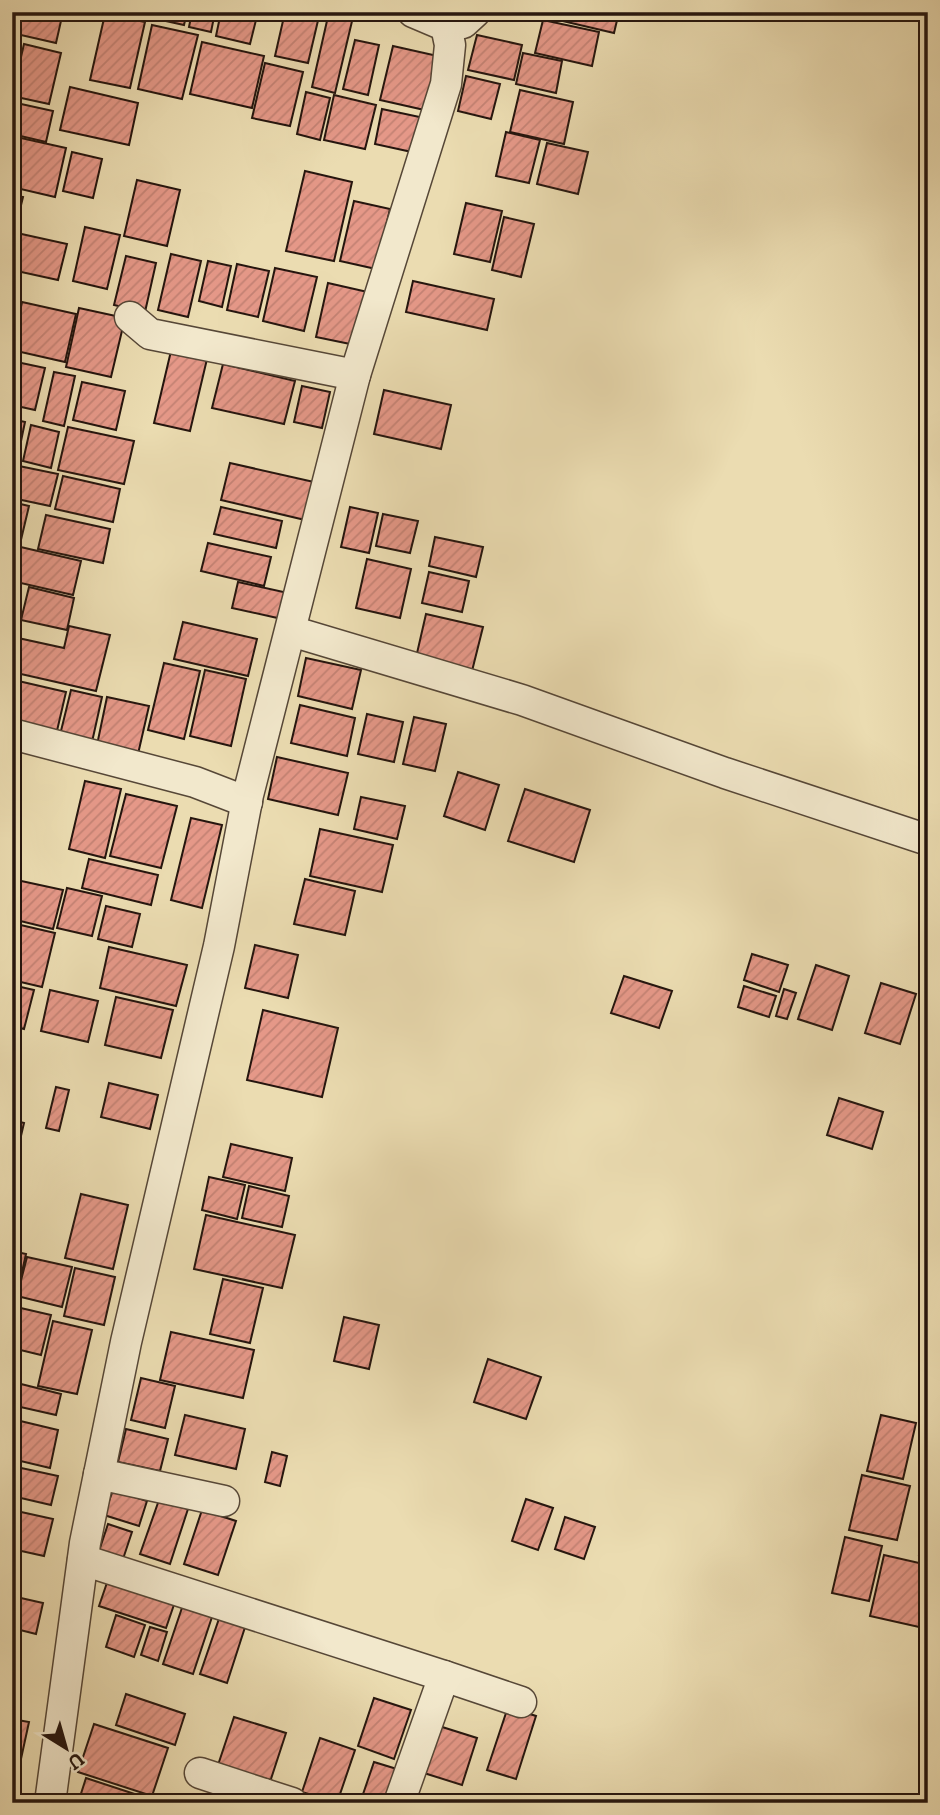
<svg xmlns="http://www.w3.org/2000/svg" width="940" height="1815" font-family="'IM FELL DW Pica',serif">
<style>
.building{fill:url(#building-hatch);stroke:#25150e;stroke-width:2}
.lines{fill:none;stroke-linecap:round;stroke-linejoin:round}
.minor-casing{stroke:#564737;stroke-width:33}
.minor{stroke:#f2e8cc;stroke-width:30}
</style>
<defs>
<pattern id="building-hatch" width="6" height="6" patternUnits="userSpaceOnUse" patternTransform="scale(1.75)"><rect width="6" height="6" fill="#e59888"/><path d="M-1 1l2-2M0 6l6-6M5 7l2-2" fill="none" stroke="#c48274"/></pattern>
</defs>
<rect width="100%" height="100%" fill="#ebdcb1"/>
<filter id="stains"><feTurbulence type="fractalNoise" baseFrequency=".00286" numOctaves="4"/><feColorMatrix values="0 0 0 0 .2 0 0 0 0 .09 0 0 0 0 .02 0 0 0 .5 -.17"/></filter>
<radialGradient id="worn" r=".72"><stop offset=".6" stop-color="#630" stop-opacity="0"/><stop offset="1" stop-color="#630" stop-opacity=".3"/></radialGradient>
<g class="building">
<polygon points="12,12 63,12 56,43 12,33"/>
<polygon points="123,12 148,12 147,18"/>
<polygon points="153,12 187,12 184,25 152,18"/>
<polygon points="192,12 215,12 211,32 189,27"/>
<polygon points="221,12 258,12 250,44 216,36"/>
<polygon points="285,12 320,12 308,63 275,56"/>
<polygon points="329,12 353,17 335,93 312,87"/>
<polygon points="555,12 619,12 614,33 554,19"/>
<polygon points="105,14 145,22 130,88 90,80"/>
<polygon points="543,20 599,32 592,66 535,53"/>
<polygon points="152,25 198,35 182,99 138,89"/>
<polygon points="477,35 522,45 514,80 468,70"/>
<polygon points="12,37 20,38 12,70"/>
<polygon points="355,40 379,45 368,95 343,89"/>
<polygon points="202,42 264,56 252,108 190,94"/>
<polygon points="24,44 61,53 49,104 12,96"/>
<polygon points="393,46 442,57 429,111 380,100"/>
<polygon points="523,53 562,61 556,93 516,84"/>
<polygon points="265,63 303,72 290,126 252,118"/>
<polygon points="466,76 500,84 491,119 458,111"/>
<polygon points="70,87 138,103 129,145 60,130"/>
<polygon points="520,90 573,102 564,144 510,132"/>
<polygon points="306,92 330,98 320,140 297,134"/>
<polygon points="334,95 376,105 365,149 324,140"/>
<polygon points="12,102 53,111 46,142 12,134"/>
<polygon points="382,109 429,119 421,154 375,144"/>
<polygon points="506,132 540,140 529,183 496,176"/>
<polygon points="12,136 66,148 55,197 12,187"/>
<polygon points="547,143 588,152 578,194 537,184"/>
<polygon points="72,152 102,159 93,198 63,191"/>
<polygon points="305,171 352,182 334,261 286,251"/>
<polygon points="137,180 180,190 167,246 124,236"/>
<polygon points="12,195 23,197 12,242"/>
<polygon points="354,201 390,209 376,269 340,261"/>
<polygon points="466,203 502,211 490,262 454,254"/>
<polygon points="504,217 534,224 521,277 492,270"/>
<polygon points="85,227 120,235 107,289 73,281"/>
<polygon points="17,233 67,244 58,280 12,270 12,253"/>
<polygon points="171,254 201,261 188,317 158,310"/>
<polygon points="126,256 156,263 145,312 114,305"/>
<polygon points="208,261 231,266 222,307 199,301"/>
<polygon points="237,264 269,271 258,317 227,310"/>
<polygon points="275,268 317,277 304,331 263,321"/>
<polygon points="413,281 494,299 487,330 406,312"/>
<polygon points="328,283 372,293 360,346 316,337"/>
<polygon points="12,289 19,291 12,320"/>
<polygon points="22,302 76,314 65,362 12,350"/>
<polygon points="79,308 125,318 111,377 66,367"/>
<polygon points="171,351 207,359 190,431 154,423"/>
<polygon points="12,361 45,368 35,410 12,405"/>
<polygon points="223,364 295,381 284,424 212,408"/>
<polygon points="54,372 75,376 64,426 43,421"/>
<polygon points="82,382 125,391 116,430 73,420"/>
<polygon points="302,386 330,392 322,428 294,422"/>
<polygon points="384,390 451,405 441,449 374,434"/>
<polygon points="12,419 25,422 15,470 12,470"/>
<polygon points="31,425 59,432 51,468 23,461"/>
<polygon points="68,427 134,441 124,484 58,470"/>
<polygon points="230,463 314,482 305,520 221,500"/>
<polygon points="19,466 58,474 50,506 12,498"/>
<polygon points="63,476 120,489 113,522 55,509"/>
<polygon points="12,502 29,506 20,544 12,542"/>
<polygon points="221,507 282,521 276,548 214,534"/>
<polygon points="350,507 378,513 369,553 341,547"/>
<polygon points="383,514 418,521 410,553 376,546"/>
<polygon points="46,515 110,529 103,563 38,549"/>
<polygon points="435,537 483,547 476,577 429,566"/>
<polygon points="208,543 271,557 264,586 201,571"/>
<polygon points="12,545 81,561 73,595 12,581"/>
<polygon points="367,559 411,569 400,618 356,608"/>
<polygon points="429,572 469,581 462,612 422,603"/>
<polygon points="238,582 288,593 282,619 232,608"/>
<polygon points="29,587 74,598 67,630 21,620"/>
<polygon points="426,614 483,627 471,675 415,662"/>
<polygon points="183,622 257,639 248,676 174,659"/>
<polygon points="69,626 110,635 96,691 12,672 18,638 64,648"/>
<polygon points="306,658 361,670 352,709 298,696"/>
<polygon points="164,663 200,671 184,739 148,730"/>
<polygon points="205,670 246,679 231,746 190,736"/>
<polygon points="14,680 66,692 56,735 12,725 12,690"/>
<polygon points="71,690 102,697 92,742 60,735"/>
<polygon points="107,697 149,706 138,754 97,745"/>
<polygon points="300,705 355,718 347,756 291,743"/>
<polygon points="367,714 403,722 394,762 358,754"/>
<polygon points="414,717 446,724 435,771 403,764"/>
<polygon points="277,757 348,773 338,815 268,799"/>
<polygon points="458,772 499,785 485,830 444,816"/>
<polygon points="85,781 121,789 105,858 69,849"/>
<polygon points="525,789 590,810 574,862 508,841"/>
<polygon points="126,794 177,806 161,868 110,856"/>
<polygon points="361,797 405,806 397,839 354,829"/>
<polygon points="191,818 222,825 202,908 171,900"/>
<polygon points="320,829 393,845 382,892 310,876"/>
<polygon points="89,859 158,875 151,905 82,888"/>
<polygon points="12,879 63,890 53,929 12,919"/>
<polygon points="305,879 355,891 345,935 294,924"/>
<polygon points="67,888 102,896 92,936 57,928"/>
<polygon points="106,906 140,914 132,947 98,939"/>
<polygon points="12,923 55,933 42,987 12,980"/>
<polygon points="255,945 298,955 288,998 245,988"/>
<polygon points="109,947 187,965 176,1006 100,988"/>
<polygon points="752,954 788,965 779,992 744,980"/>
<polygon points="816,965 849,976 832,1030 798,1019"/>
<polygon points="624,976 672,991 659,1028 611,1013"/>
<polygon points="881,983 916,994 900,1044 865,1033"/>
<polygon points="12,985 34,990 24,1029 12,1026"/>
<polygon points="744,986 776,996 769,1017 738,1007"/>
<polygon points="784,989 796,993 787,1019 776,1016"/>
<polygon points="50,990 98,1001 88,1042 41,1031"/>
<polygon points="116,997 173,1010 161,1058 105,1045"/>
<polygon points="263,1010 338,1028 322,1097 247,1080"/>
<polygon points="109,1083 158,1095 150,1129 101,1117"/>
<polygon points="56,1087 69,1090 59,1131 46,1128"/>
<polygon points="839,1098 883,1112 872,1149 827,1135"/>
<polygon points="12,1120 24,1123 17,1153 12,1152"/>
<polygon points="231,1144 292,1158 285,1191 223,1177"/>
<polygon points="209,1177 245,1185 237,1219 202,1210"/>
<polygon points="249,1186 289,1196 282,1227 242,1218"/>
<polygon points="81,1194 128,1205 113,1269 65,1258"/>
<polygon points="206,1215 295,1235 282,1288 194,1269"/>
<polygon points="12,1251 26,1254 20,1281 12,1279"/>
<polygon points="27,1257 72,1267 62,1307 17,1296"/>
<polygon points="75,1268 115,1277 104,1325 64,1316"/>
<polygon points="223,1279 263,1288 250,1343 210,1334"/>
<polygon points="12,1306 51,1315 41,1355 12,1348"/>
<polygon points="344,1317 379,1325 369,1369 334,1361"/>
<polygon points="53,1321 92,1330 77,1394 38,1386"/>
<polygon points="171,1332 254,1350 243,1398 160,1380"/>
<polygon points="488,1359 541,1377 526,1419 474,1402"/>
<polygon points="141,1378 175,1386 165,1428 131,1420"/>
<polygon points="21,1384 61,1394 56,1415 16,1406"/>
<polygon points="185,1415 245,1429 236,1469 175,1455"/>
<polygon points="881,1415 916,1423 903,1479 867,1471"/>
<polygon points="12,1419 58,1430 50,1468 12,1459"/>
<polygon points="126,1429 168,1439 160,1471 118,1462"/>
<polygon points="272,1452 287,1456 280,1486 265,1482"/>
<polygon points="12,1466 58,1476 51,1505 12,1496"/>
<polygon points="862,1475 910,1486 897,1540 849,1530"/>
<polygon points="113,1490 147,1501 139,1526 104,1515"/>
<polygon points="928,1491 928,1514 923,1512"/>
<polygon points="526,1499 553,1508 538,1550 512,1541"/>
<polygon points="159,1500 188,1509 170,1564 140,1554"/>
<polygon points="12,1510 53,1519 44,1556 12,1549"/>
<polygon points="202,1510 236,1521 218,1575 184,1564"/>
<polygon points="565,1517 595,1527 584,1559 555,1549"/>
<polygon points="927,1519 928,1519 928,1557 919,1555"/>
<polygon points="108,1524 132,1532 122,1562 98,1554"/>
<polygon points="845,1537 882,1546 869,1601 832,1593"/>
<polygon points="884,1555 928,1565 928,1629 870,1616"/>
<polygon points="111,1571 178,1593 166,1628 99,1606"/>
<polygon points="12,1596 43,1603 36,1634 12,1628"/>
<polygon points="186,1596 216,1605 193,1674 163,1664"/>
<polygon points="222,1610 248,1618 227,1683 200,1674"/>
<polygon points="116,1615 145,1625 134,1657 106,1647"/>
<polygon points="150,1627 167,1632 158,1661 141,1655"/>
<polygon points="126,1694 185,1714 175,1745 116,1725"/>
<polygon points="374,1698 411,1710 394,1759 358,1746"/>
<polygon points="508,1707 536,1716 516,1779 487,1770"/>
<polygon points="234,1717 286,1733 270,1782 218,1765"/>
<polygon points="12,1719 29,1722 21,1759 12,1758"/>
<polygon points="94,1724 168,1748 152,1796 78,1772"/>
<polygon points="439,1726 477,1738 462,1785 424,1773"/>
<polygon points="320,1738 355,1750 337,1803 302,1792"/>
<polygon points="374,1762 400,1770 389,1803 360,1803"/>
<polygon points="12,1769 19,1771 12,1803"/>
<polygon points="86,1778 162,1803 87,1803 79,1800"/>
<polygon points="216,1790 253,1803 212,1803"/>
</g>
<g class="lines">
<g class="minor-casing">
<g id="minor">
<polyline points="446,26 463,23 475,12"/>
<polyline points="130,317 150,334 355,375"/>
<polyline points="291,631 522,700 725,773 928,840"/>
<polyline points="12,734 195,782 247,802"/>
<polyline points="99,1474 224,1501"/>
<polyline points="83,1560 444,1676 399,1803"/>
<polyline points="444,1676 521,1702"/>
<polyline points="200,1773 264,1794"/>
<polyline points="50,1803 85,1543 126,1342 219,946 248,795 355,375 446,84 450,45 446,26 413,12"/>
<polyline points="260,1803 264,1794 292,1803"/>
</g>
</g>
<use href="#minor" class="minor"/>
</g>
<rect width="940" height="1815" fill="none" stroke="#ebdcb1" stroke-width="42"/>
<rect x="14" y="14" width="912" height="1787" fill="none" stroke="#25150e" stroke-width="3.5"/>
<rect x="21" y="21" width="898" height="1773" fill="none" stroke="#25150e" stroke-width="2"/>
<g transform="translate(66 1748) rotate(143)" stroke="#f2e8cc" stroke-width="5" paint-order="stroke">
<path d="M0-5L12 26L0 18L-12 26Z" fill="#25150e"/>
<text y="-10" font-size="19" font-weight="bold" text-anchor="middle" fill="#25150e">U</text>
</g>
<rect width="100%" height="100%" filter="url(#stains)"/>
<rect width="100%" height="100%" fill="url(#worn)"/>
</svg>
